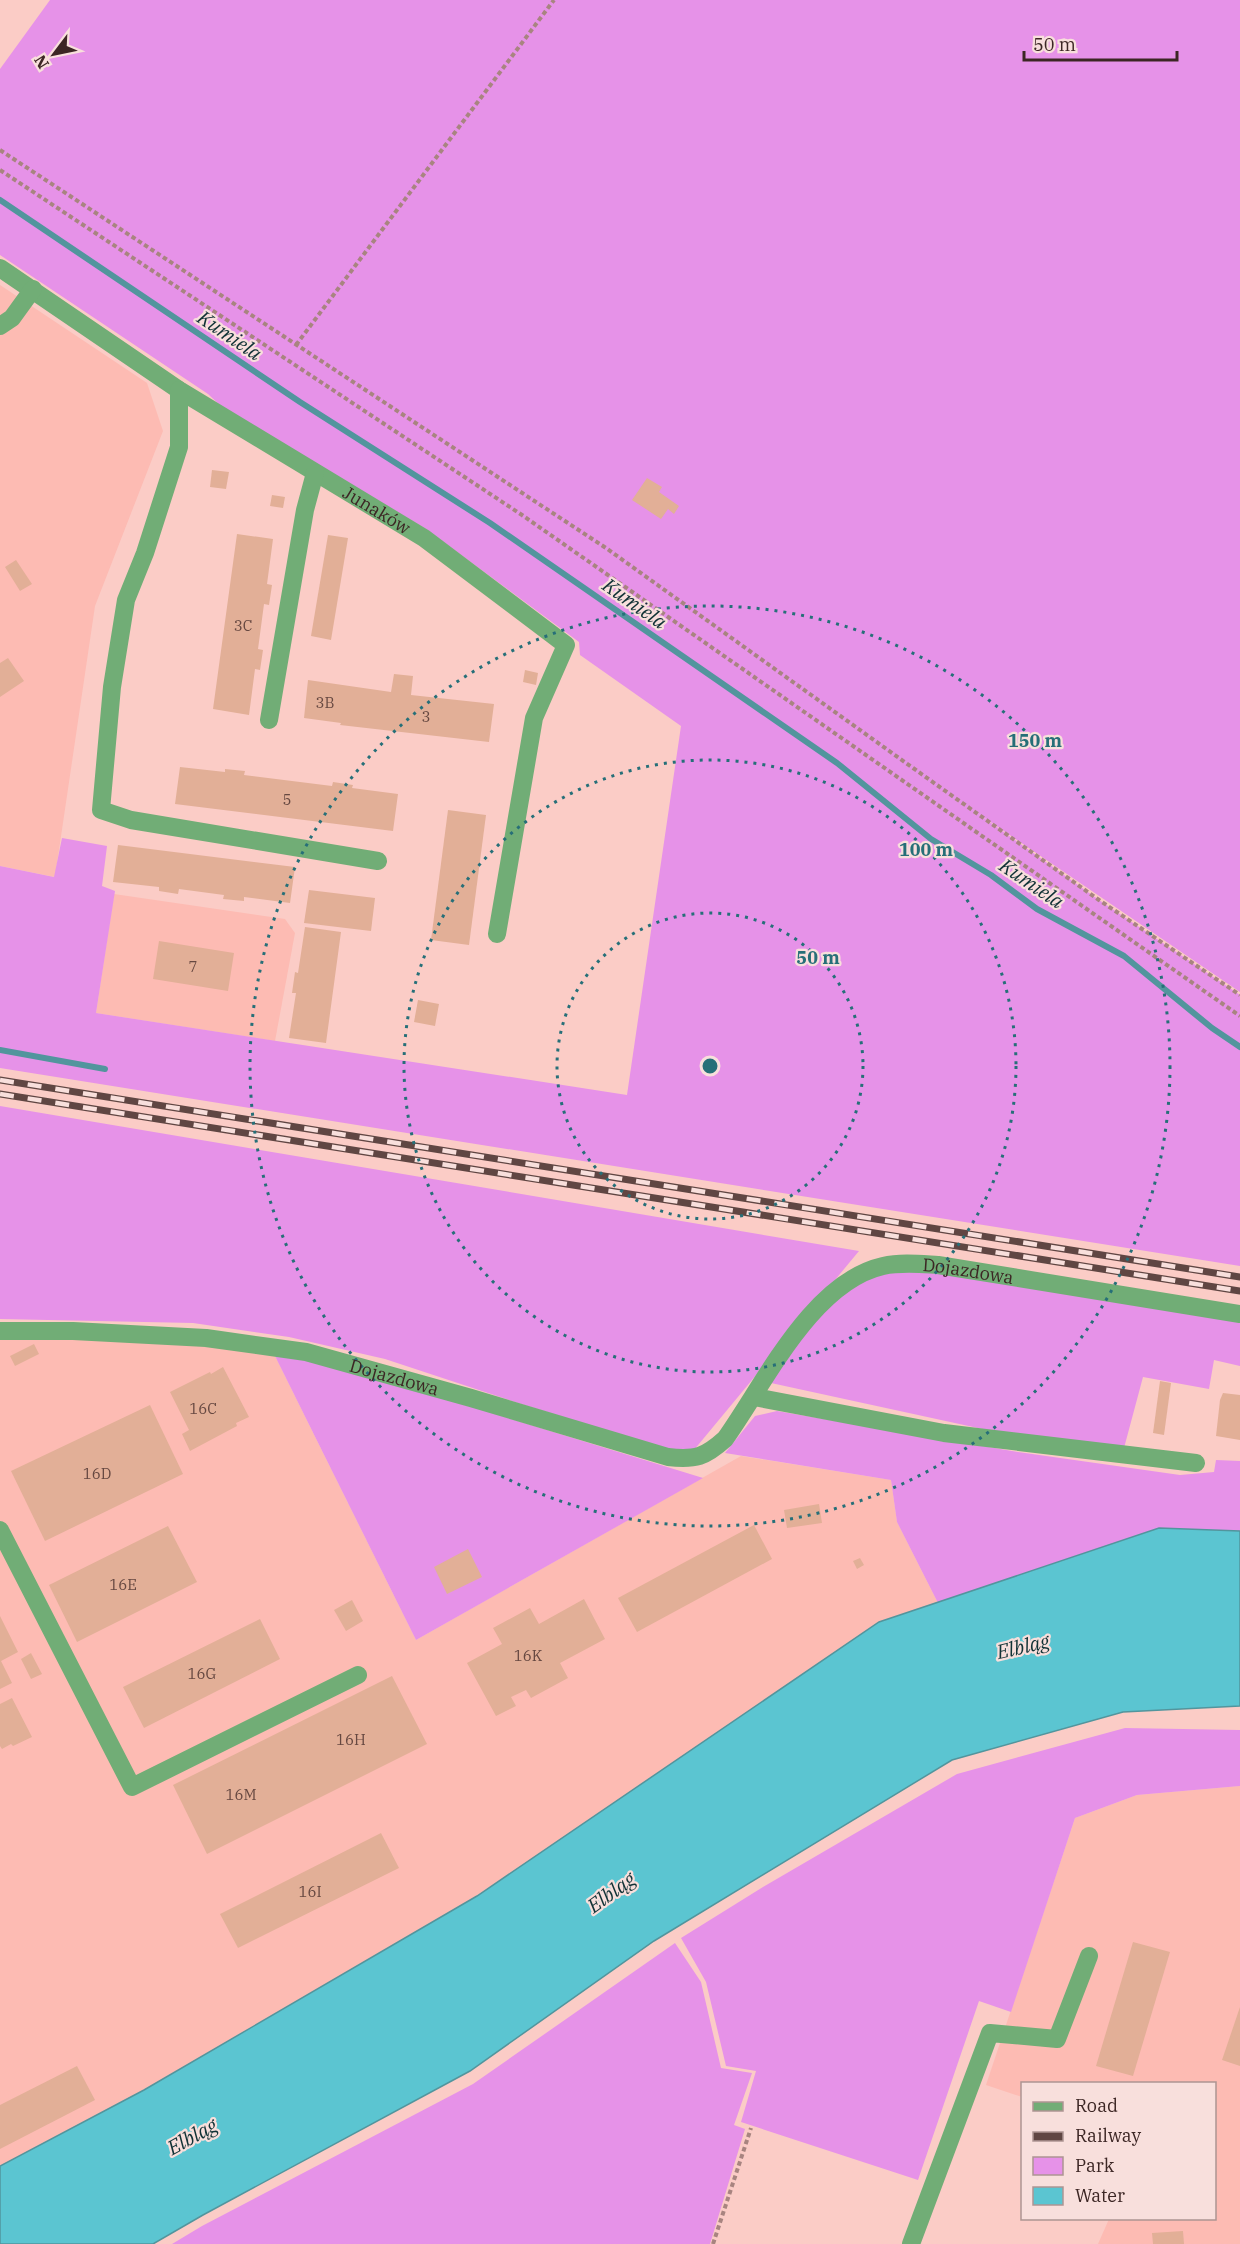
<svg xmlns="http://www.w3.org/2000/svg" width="1240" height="2244" font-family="'IBM Plex Serif',serif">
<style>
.built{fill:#fdbbb3}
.green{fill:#e692e8}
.water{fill:#5bc5d1;stroke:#52959d;stroke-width:1.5}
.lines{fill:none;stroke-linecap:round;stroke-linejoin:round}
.stream{stroke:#52959d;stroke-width:6}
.building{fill:#e2af97}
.path{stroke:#a88480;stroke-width:4;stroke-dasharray:4.5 3;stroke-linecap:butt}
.minor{stroke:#71ad76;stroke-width:18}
.rail-casing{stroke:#604643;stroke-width:7}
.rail{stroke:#f8dfdc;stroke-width:4.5;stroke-dasharray:14;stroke-linecap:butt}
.ring{fill:none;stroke:#266f78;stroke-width:3;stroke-dasharray:3 6}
.labels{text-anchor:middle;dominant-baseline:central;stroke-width:4.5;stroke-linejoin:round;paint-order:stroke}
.number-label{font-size:15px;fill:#664841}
.street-label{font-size:18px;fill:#3c2624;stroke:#f8dfdc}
.water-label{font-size:20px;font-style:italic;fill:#113236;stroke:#f8dfdc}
.centre{fill:#266f78;stroke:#f8dfdc;stroke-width:3}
.ring-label{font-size:18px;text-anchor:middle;font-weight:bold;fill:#266f78;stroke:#f8dfdc;stroke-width:4.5;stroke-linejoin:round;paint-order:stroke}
</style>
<rect width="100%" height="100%" fill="#fbccc6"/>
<g class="built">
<polygon points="0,285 147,383 163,431 95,606 55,877 0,866"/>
<polygon points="114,894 285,919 295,933 275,1041 96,1013"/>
<polygon points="0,1337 185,1342 273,1352 416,1640 741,1456 891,1480 897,1522 938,1603 879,1623 477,1896 144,2090 0,2166"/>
<polygon points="1240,1786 1240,2244 1098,2244 1109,2219 1214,2218 1214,2084 1022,2084 1022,2097 986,2085 1075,1818 1137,1795"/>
</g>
<g class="green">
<polygon points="50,0 1240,0 1240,992 970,808 1099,900 1240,995 1240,1266 0,1068 0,866 54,877 62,838 107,846 102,886 115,891 96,1013 627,1095 681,726 580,655 579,642 426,529 223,408 208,394 0,255 0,69"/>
<polygon points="0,1106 859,1251 689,1456 518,1403 385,1359 289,1337 193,1323 0,1319"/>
<polygon points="899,1268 934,1269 1240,1319 1240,1366 1214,1360 1209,1389 1143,1377 1124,1448 987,1430 771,1383 814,1317 861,1281"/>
<polygon points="273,1352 362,1373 703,1478 416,1640"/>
<polygon points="777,1411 1018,1452 1180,1475 1214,1472 1216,1460 1240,1461 1240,1531 1159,1528 938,1603 897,1522 891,1480 725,1453 755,1416"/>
<polygon points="1125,1728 1240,1730 1240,1786 1137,1795 1075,1818 1011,2012 979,2001 918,2180 741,2122 756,2071 726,2066 706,1982 681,1938 763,1887 957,1774"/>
<polygon points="675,1943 701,1982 721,2068 752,2073 734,2125 745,2129 710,2244 172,2244 202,2226 473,2084"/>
</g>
<polygon class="water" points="1159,1528 1240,1531 1240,1706 1123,1712 952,1760 654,1941 470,2071 203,2215 153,2244 0,2244 0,2166 144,2090 477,1896 879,1622"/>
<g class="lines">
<g class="stream">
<polyline points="0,200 300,402 490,523 837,763 931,839 991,875 1037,909 1124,956 1212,1028 1240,1047"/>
<polyline points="0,1050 105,1069"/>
</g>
</g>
<g class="building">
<polygon points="212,470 229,472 226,489 210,487"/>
<polygon points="647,478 662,487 659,492 679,506 674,514 668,509 661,519 632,500"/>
<polygon points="272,495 285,497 283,508 270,506"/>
<polygon points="237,534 273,539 267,584 272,585 269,605 264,604 258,649 263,650 260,670 255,669 249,715 213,709"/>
<polygon points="328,535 348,538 331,640 311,636"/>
<polygon points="16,560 32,584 20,591 5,567"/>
<polygon points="8,658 24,681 0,697 0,663"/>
<polygon points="525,670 538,673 536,685 523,682"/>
<polygon points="394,674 413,676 411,695 494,704 489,742 340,725 341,723 304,718 308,680 391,692"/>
<polygon points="180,767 225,772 225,769 245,771 244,775 332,786 333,782 353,785 352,788 398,794 393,831 175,804"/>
<polygon points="448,810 486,815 469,945 431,940"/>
<polygon points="118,845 295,867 290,903 244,897 244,901 223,899 224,895 179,889 178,894 159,891 159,887 113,882"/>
<polygon points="309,890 375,898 371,931 304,923"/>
<polygon points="305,927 341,932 326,1043 289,1038 296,993 292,993 295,972 298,973"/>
<polygon points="159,941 234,953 228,991 153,979"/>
<polygon points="418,1000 439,1004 435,1026 414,1022"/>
<polygon points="34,1344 39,1354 15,1366 10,1356"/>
<polygon points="223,1367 249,1417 236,1423 237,1426 190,1451 182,1434 189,1430 170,1392 210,1372 211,1374"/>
<polygon points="1160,1381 1171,1383 1164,1435 1153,1433"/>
<polygon points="1223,1393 1240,1395 1240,1440 1216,1436 1220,1400"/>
<polygon points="150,1405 183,1474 45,1541 11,1471"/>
<polygon points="819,1504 822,1523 787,1528 784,1510"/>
<polygon points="754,1525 772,1559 637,1632 618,1598"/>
<polygon points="168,1526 197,1582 77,1642 49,1585"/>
<polygon points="468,1549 482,1577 447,1594 434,1567"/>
<polygon points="860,1558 864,1565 857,1569 853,1561"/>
<polygon points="584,1599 605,1639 560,1663 568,1678 531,1698 526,1690 511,1697 516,1706 496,1716 467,1663 502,1644 493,1628 530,1608 539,1624"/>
<polygon points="352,1600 363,1621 346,1631 334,1610"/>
<polygon points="0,1616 18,1652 1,1661 12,1683 0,1689"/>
<polygon points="260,1619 280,1659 144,1728 123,1687"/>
<polygon points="31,1653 42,1674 31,1679 21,1659"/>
<polygon points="392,1676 427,1744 207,1854 173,1785"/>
<polygon points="12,1698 32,1737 13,1746 11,1744 2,1749 0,1746 0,1704"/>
<polygon points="381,1833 399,1868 238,1948 220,1914"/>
<polygon points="1133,1942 1170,1952 1133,2076 1096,2066"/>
<polygon points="1240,2007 1240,2066 1222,2060"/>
<polygon points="77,2066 95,2100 0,2149 0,2105"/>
<polygon points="1183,2231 1184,2244 1153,2244 1152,2233"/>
</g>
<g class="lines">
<g class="path">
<polyline points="0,150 606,548 913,768 1099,900 1240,995"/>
<polyline points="0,170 522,515 1240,1016"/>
<polyline points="296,345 554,0"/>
<polyline points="713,2244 751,2128"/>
</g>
<g class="minor">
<path id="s1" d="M 0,268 L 179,390 L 424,538 L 566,645 L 534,718 L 497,934"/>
<polyline points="0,326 12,318 33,289"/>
<polyline points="179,390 179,447 145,553 126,600 112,687 101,810 131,820 378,861"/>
<polyline points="269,720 305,510 315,473"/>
<path id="s2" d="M 0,1331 L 73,1331 L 206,1338 L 306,1352 L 471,1398 L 668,1457 C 696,1460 705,1457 725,1439 C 765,1383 812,1282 883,1266 C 901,1262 920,1264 938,1265 L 1240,1314"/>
<polyline points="754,1397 944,1433 1196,1463"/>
<polyline points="0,1530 132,1787 358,1675"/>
<polyline points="911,2244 990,2033 1057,2039 1089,1956"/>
</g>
<g class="rail-casing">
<g id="rail">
<polyline points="0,1080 1240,1277"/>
<polyline points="0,1094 1240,1291"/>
</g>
</g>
<use href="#rail" class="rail"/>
</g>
<g class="ring">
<circle cx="710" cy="1066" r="153"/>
<circle cx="710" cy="1066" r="306"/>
<circle cx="710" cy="1066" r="460"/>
</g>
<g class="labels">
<g class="number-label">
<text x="243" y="625">3C</text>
<text x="325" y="702">3B</text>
<text x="426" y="716">3</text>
<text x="287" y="799">5</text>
<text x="193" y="966">7</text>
<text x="203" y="1408">16C</text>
<text x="97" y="1473">16D</text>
<text x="123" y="1584">16E</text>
<text x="528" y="1655">16K</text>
<text x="202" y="1673">16G</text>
<text x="351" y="1739">16H</text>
<text x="241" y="1794">16M</text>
<text x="310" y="1891">16I</text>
</g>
<g class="street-label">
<text stroke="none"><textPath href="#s1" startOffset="448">Junaków</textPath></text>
<text stroke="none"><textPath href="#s2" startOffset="1072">Dojazdowa</textPath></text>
<text stroke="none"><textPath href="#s2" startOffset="399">Dojazdowa</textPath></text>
</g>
<g class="water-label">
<text transform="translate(230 335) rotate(34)">Kumiela</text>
<text transform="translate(635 603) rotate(35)">Kumiela</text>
<text transform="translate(1032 883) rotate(34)">Kumiela</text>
<text transform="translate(1023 1646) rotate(-13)">Elbląg</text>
<text transform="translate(611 1892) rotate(-36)">Elbląg</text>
<text transform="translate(192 2136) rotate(-29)">Elbląg</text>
</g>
</g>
<circle cx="710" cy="1066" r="9" class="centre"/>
<g class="ring-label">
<text x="1035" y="747">150 m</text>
<text x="926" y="856">100 m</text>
<text x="818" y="964">50 m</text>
</g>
<rect x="1021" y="2082" width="195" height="138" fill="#f8dfdc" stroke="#ad9592" stroke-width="1.5"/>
<rect x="1033" y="2102" width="30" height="9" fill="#71ad76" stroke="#ad9592" stroke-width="1.5"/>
<text x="1075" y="2112" font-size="18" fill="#3c2624">Road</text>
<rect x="1033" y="2132" width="30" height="9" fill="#604643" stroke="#ad9592" stroke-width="1.5"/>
<text x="1075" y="2142" font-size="18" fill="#3c2624">Railway</text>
<rect x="1033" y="2157" width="30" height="18" fill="#e692e8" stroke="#ad9592" stroke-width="1.5"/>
<text x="1075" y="2172" font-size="18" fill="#3c2624">Park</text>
<rect x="1033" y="2187" width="30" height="18" fill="#5bc5d1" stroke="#ad9592" stroke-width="1.5"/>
<text x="1075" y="2202" font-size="18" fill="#3c2624">Water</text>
<g transform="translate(54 54) rotate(238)" stroke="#f8dfdc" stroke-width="4.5" paint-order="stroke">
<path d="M0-4.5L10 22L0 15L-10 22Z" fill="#3c2624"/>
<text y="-9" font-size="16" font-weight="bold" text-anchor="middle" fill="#3c2624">N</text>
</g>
<path d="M1024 51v9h153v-9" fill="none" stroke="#3c2624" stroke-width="3"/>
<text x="1033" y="51" font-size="18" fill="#3c2624" stroke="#f8dfdc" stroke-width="4.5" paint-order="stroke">50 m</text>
</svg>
